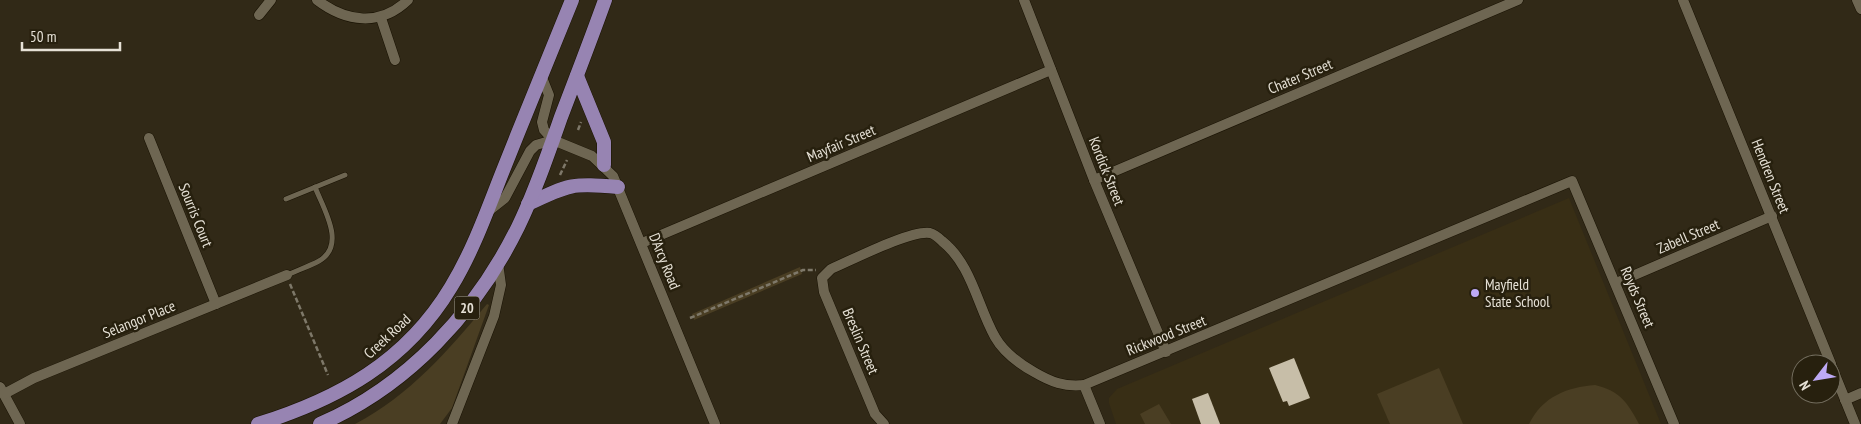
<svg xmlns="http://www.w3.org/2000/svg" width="1861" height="424" font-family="'PT Sans Narrow',sans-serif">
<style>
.built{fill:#382e15}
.green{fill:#4a3e23}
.building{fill:#c7bea8}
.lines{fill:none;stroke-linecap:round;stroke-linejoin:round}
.service-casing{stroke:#191203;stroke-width:6}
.minor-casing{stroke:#191203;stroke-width:11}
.primary-casing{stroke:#191203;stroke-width:15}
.path{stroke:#7e7869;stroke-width:2.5;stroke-dasharray:5 2.5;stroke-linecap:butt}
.service{stroke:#6e6652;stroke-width:5}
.minor{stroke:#6e6652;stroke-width:10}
.primary{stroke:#9784b2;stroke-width:14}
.poi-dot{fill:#bda9f5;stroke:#27200e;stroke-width:2}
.labels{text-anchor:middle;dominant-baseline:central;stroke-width:5;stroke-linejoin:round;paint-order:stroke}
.shield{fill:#27200e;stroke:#ada79a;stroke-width:1}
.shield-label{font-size:14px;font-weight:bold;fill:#e6e1d6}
.street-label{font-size:15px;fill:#e6e1d6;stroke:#27200e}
.poi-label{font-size:15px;fill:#e6e1d6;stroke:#27200e;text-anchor:start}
</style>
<rect width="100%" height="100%" fill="#312917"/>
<polygon class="built" points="1569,198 1661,424 1116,424 1109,403 1109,398 1117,389"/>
<g class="green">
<polygon points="800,267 802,274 694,320 692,314"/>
<path d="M 487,304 L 489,305 L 452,408 L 440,424 L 355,424 C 410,395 448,351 487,304 Z"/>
<polygon points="1439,368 1463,424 1390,424 1377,394"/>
<path d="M 1595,385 C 1620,391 1627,402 1639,424 L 1529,424 C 1542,397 1567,387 1595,385 Z"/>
<polygon points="1159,404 1171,424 1145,424 1140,414"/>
</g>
<g class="building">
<polygon points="1294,358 1310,398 1289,406 1287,401 1283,402 1269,368"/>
<polygon points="1208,393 1220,424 1201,424 1192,399"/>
</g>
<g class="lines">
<g class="service-casing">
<g id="service">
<polyline points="286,199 345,175"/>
<path d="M 287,275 C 298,270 310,266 319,261 C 347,245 323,208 315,187"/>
</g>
</g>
<g class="minor-casing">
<g id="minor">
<path d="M 317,0 C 346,22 380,27 408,0"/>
<polyline points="1024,0 1094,180 1166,352"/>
<polyline points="1683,0 1831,364"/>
<polyline points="1857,0 1861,9"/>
<polyline points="259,15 271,0"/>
<polyline points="381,18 395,60"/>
<polyline points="541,75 549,95 542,122 544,130 553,140 592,156 613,176 715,424"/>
<polyline points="149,138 216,304"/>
<polyline points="1094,180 1518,0"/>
<polyline points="486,213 505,198 530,151 536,145 553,140"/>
<polyline points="642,243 1051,70"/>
<polyline points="1616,283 1772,216"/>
<polyline points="1831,365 1855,424"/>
<polyline points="1084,385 1100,424"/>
<polyline points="0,387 20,424"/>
<polyline points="4,394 34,378 287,275"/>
<polyline points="1845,400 1861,393"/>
<polyline points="452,424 494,316 501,285 498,263"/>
<path d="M 884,424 L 875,414 L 824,292 L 822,278 L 831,269 C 852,260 910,230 930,233 C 934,234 939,238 942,241 C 972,265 977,305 995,337 C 1004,353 1018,363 1034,372 C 1051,382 1064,387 1084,385 L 1572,181 L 1674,424"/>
</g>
</g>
<g class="primary-casing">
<g id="primary">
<polyline points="577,76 604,142 604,165"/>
<path d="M 528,204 C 569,184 573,183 618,187"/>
<path d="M 258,424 C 338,399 406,362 451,287 C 473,251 487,211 502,173 C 525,115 549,57 572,0"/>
<path d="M 320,424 C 408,386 476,312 518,227 C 535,192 548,154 561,117 C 576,78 591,39 605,0"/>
</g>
</g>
<g class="path">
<polyline points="578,130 581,122"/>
<polyline points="560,175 567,160"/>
<polyline points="290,284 328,375"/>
<polyline points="690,318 803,270 816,270"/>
</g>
<use href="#service" class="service"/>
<use href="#minor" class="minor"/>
<use href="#primary" class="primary"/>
</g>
<circle class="poi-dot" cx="1475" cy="293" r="5"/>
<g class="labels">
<rect class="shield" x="454.5" y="296.5" width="25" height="23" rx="4"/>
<g class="shield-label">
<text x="467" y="308">20</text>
</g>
<g class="street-label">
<text transform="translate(1300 76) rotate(-23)">Chater Street</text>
<text transform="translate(841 143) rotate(-23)">Mayfair Street</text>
<text transform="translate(1107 171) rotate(68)">Kordick Street</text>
<text transform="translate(1771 176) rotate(68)">Hendren Street</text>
<text transform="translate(196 215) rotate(68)">Sourris Court</text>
<text transform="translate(1688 236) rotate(-23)">Zabell Street</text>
<text transform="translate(665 261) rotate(68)">D'Arcy Road</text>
<text transform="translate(1638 297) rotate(67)">Royds Street</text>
<text transform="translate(139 319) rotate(-22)">Selangor Place</text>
<text transform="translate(1166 335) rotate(-22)">Rickwood Street</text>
<text transform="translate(387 336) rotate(-43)">Creek Road</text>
<text transform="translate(861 341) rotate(67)">Breslin Street</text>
</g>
<g class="poi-label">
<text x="1485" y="284">Mayfield<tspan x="1485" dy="17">State School</tspan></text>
</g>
</g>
<g transform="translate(1816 379) rotate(239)"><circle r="24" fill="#27200e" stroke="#736d5e"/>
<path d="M0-4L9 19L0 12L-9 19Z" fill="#bda9f5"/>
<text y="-8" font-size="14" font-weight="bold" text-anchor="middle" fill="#e6e1d6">N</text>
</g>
<path d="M22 42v8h98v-8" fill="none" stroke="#e6e1d6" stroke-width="2.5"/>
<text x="30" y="42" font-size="15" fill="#e6e1d6" stroke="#27200e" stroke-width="4" paint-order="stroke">50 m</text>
</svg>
